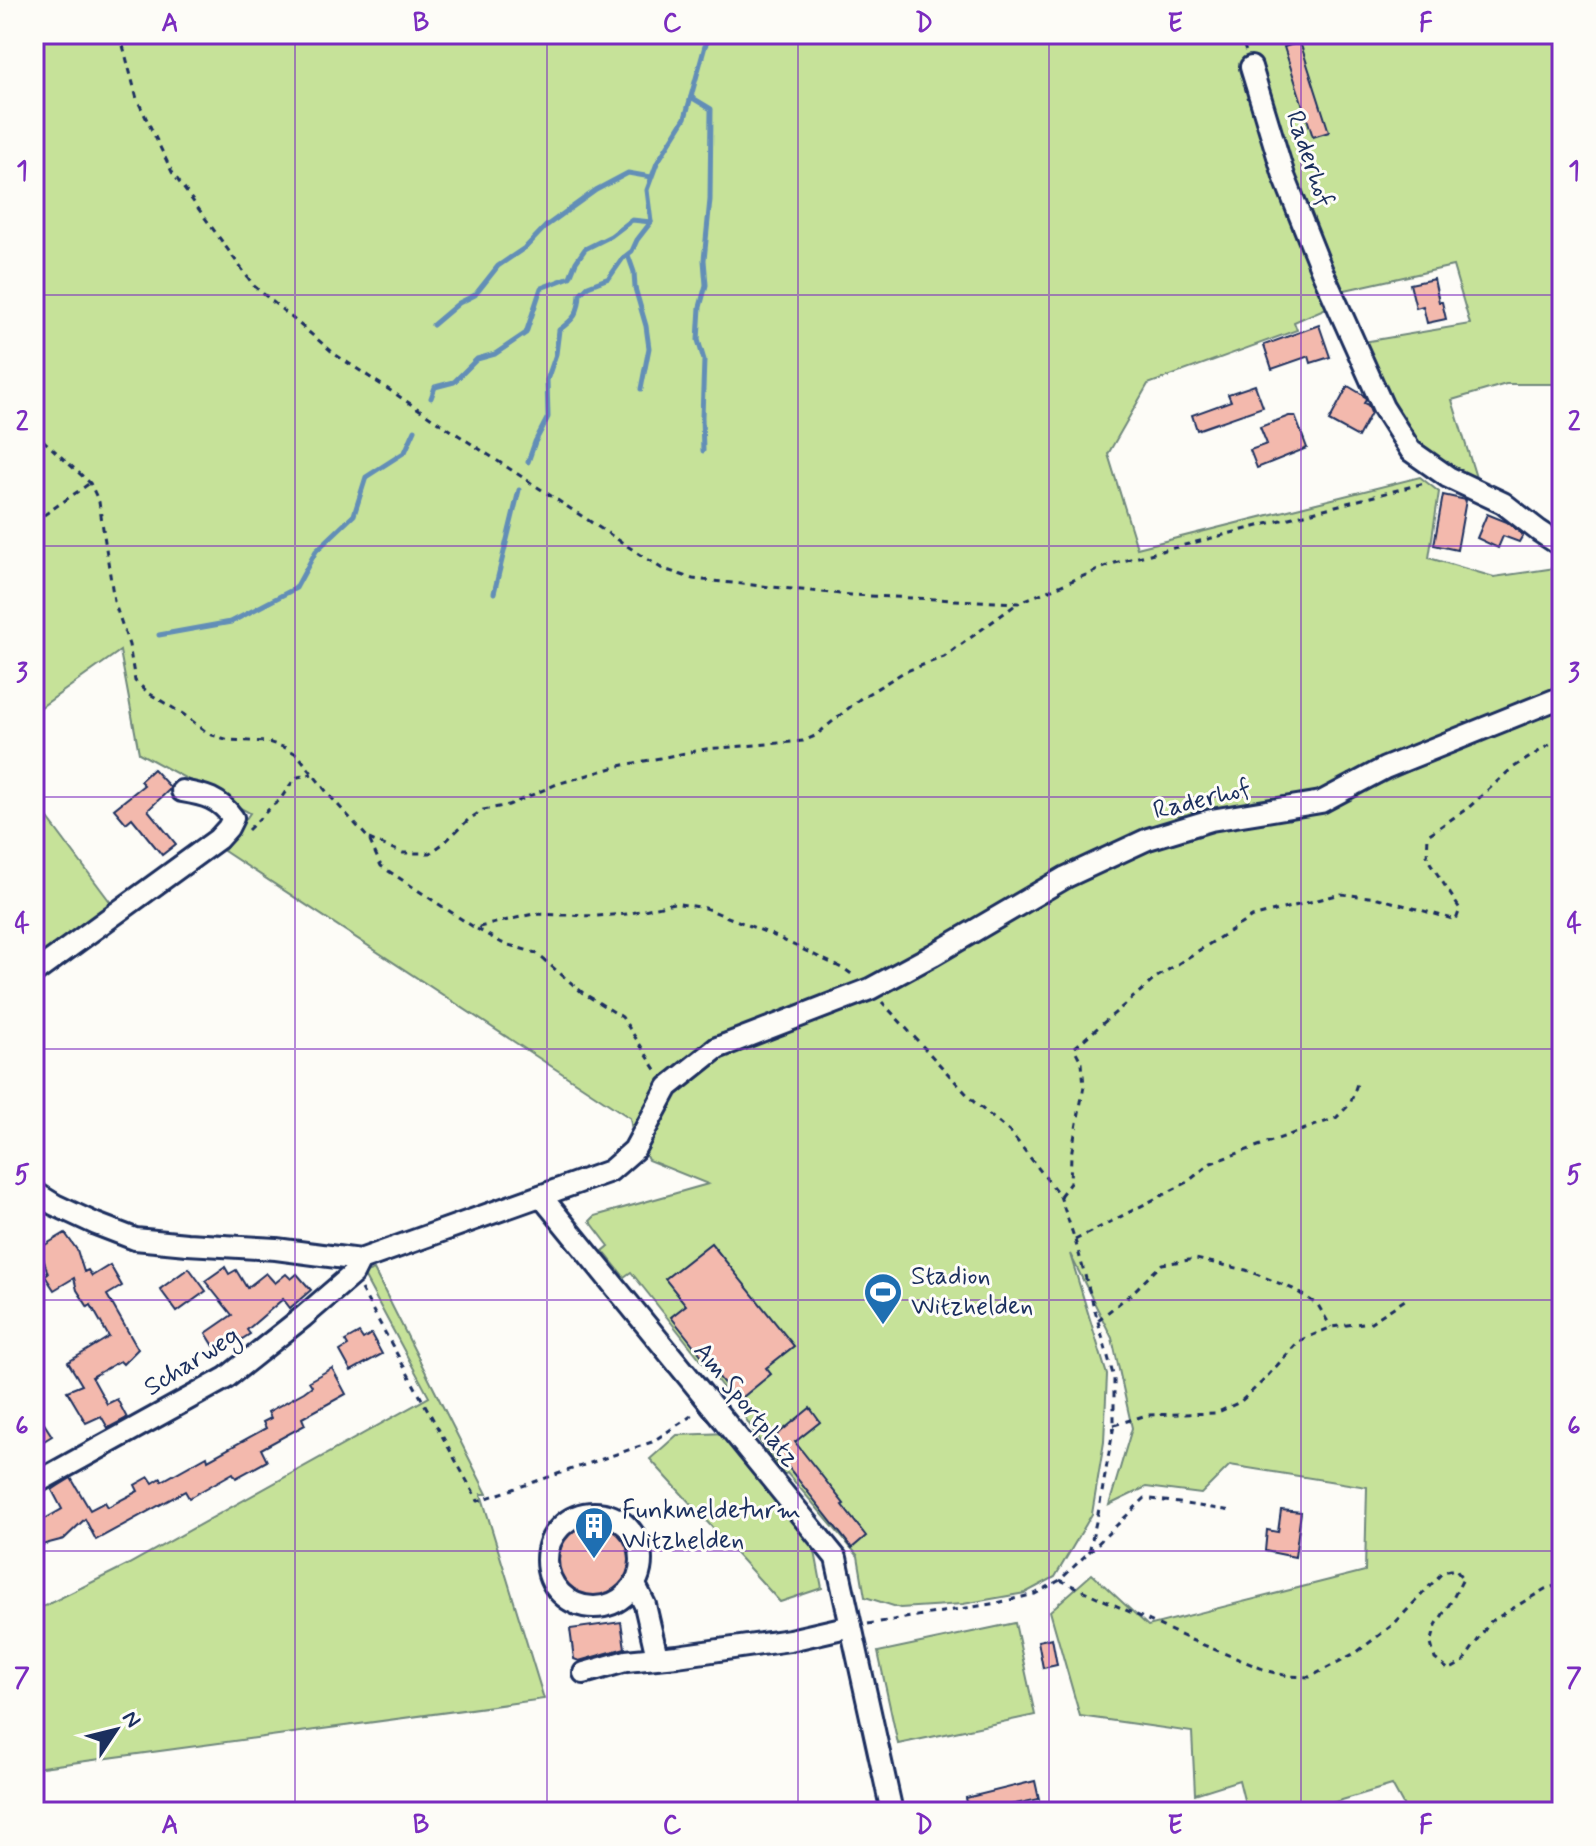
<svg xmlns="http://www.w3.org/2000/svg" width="1596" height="1846" font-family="Mynerve,sans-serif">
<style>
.green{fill:#c6e299;stroke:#70887c;stroke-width:2}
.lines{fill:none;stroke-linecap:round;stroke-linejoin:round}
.stream{stroke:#628eb7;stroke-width:5}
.building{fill:#f3b9ad;stroke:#1b2f5e;stroke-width:2}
.minor-casing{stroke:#1b2f5e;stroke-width:26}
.path{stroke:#1b2f5e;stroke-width:3;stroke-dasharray:6 6;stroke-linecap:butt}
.minor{stroke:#fdfcf7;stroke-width:20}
.grid{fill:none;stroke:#7b2cbf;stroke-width:2;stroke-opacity:0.55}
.labels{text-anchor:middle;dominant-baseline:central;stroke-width:6;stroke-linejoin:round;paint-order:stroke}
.street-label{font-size:26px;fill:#1b2f5e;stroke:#fdfcf7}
.poi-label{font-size:26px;fill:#1b2f5e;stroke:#fdfcf7;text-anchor:start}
.neatline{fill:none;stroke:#7b2cbf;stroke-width:3}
.grid-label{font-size:26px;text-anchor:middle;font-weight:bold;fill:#7b2cbf}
</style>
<rect width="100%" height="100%" fill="#fdfcf7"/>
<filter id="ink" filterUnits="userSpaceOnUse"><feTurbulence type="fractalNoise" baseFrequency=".0125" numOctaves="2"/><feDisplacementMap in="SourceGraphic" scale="16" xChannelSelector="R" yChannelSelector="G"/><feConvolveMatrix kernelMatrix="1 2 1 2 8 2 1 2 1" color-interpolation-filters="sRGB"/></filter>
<g filter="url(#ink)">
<g class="green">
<polygon points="34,34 1562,34 1562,384 1506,384 1452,400 1478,484 1439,464 1409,439 1363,342 1470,324 1453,266 1327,294 1331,306 1294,322 1297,330 1148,384 1108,454 1137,548 1420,477 1439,492 1429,558 1494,577 1562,567 1562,692 1510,710 1332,806 1541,711 1562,705 1562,1812 1407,1812 1392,1785 1302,1812 1247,1812 1239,1780 1195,1794 1192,1732 1080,1716 1050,1611 1092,1574 1148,1626 1365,1571 1367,1487 1230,1465 1201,1494 1146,1487 1109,1505 1132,1428 1112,1338 1070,1254 1107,1375 1104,1442 1092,1514 1055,1577 1025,1593 963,1604 900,1608 865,1597 858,1556 787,1473 782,1476 739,1408 631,1272 624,1277 603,1251 609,1246 590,1221 595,1216 708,1184 648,1160 632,1130 630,1118 224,851 250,813 139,753 120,651 34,712"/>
<polygon points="34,800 120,915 34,981"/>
<polygon points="374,1270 487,1494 481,1494 544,1699 34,1768 34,1611 129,1564 429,1397 363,1274"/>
<polygon points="727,1433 813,1541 822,1588 780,1602 650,1459 677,1435"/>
<polygon points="1015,1623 1035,1715 898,1744 878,1652"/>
</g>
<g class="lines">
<g class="stream">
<polyline points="691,97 711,109 710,200 704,260 706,285 700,307 698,340 704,360 702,417 703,451"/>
<polyline points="628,255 634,272 635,288 646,326 649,348 641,389"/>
<polyline points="433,325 459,303 475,295 498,266 526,247 546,226 596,190 628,173 651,177"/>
<polyline points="431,398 435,387 454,382 477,359 495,354 526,333 541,288 570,277 576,262 585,249 611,236 632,220 651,222 647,190 657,163 685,118 705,46 712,34"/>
<path d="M 528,462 L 535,442 L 548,417 L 547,380 L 556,354 L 559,330 C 574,319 579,314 580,294 L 588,286 L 609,278 L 623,258 L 632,251 L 637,240 L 651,222"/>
<polyline points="494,593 519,490"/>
<polyline points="159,635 231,622 296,588 316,551 354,515 366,477 405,452 415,430"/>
</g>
</g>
<g class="building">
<polygon points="1300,42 1329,132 1313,137 1284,47"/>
<polygon points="1434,279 1439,302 1442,302 1446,319 1427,323 1423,306 1416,308 1410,284"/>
<polygon points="1319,325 1330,357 1311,363 1309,356 1272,369 1264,345"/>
<polygon points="1255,385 1263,407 1197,430 1192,415 1231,401 1228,394"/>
<polygon points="1348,386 1363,395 1366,400 1364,403 1368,405 1371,413 1358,437 1329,421"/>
<polygon points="1289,416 1295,416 1307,448 1257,468 1250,450 1267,444 1260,427"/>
<polygon points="1443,495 1466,500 1457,550 1434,545"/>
<polygon points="1487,514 1507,522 1523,535 1519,542 1503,536 1498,548 1477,538"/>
<polygon points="153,769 170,787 169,790 148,810 176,844 162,855 132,818 126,823 114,809 144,785 140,781"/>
<polygon points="65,1233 77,1250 84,1272 88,1270 92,1276 110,1265 122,1286 107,1295 138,1349 123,1364 120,1361 92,1377 107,1404 117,1399 127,1418 108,1428 101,1416 86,1423 67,1391 82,1385 68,1362 109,1337 91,1305 88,1307 77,1290 74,1278 54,1290 45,1276 48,1274 40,1248"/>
<polygon points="711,1243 794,1346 766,1368 771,1374 738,1401 671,1317 686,1305 665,1279"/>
<polygon points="225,1267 229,1274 236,1270 247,1288 266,1273 275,1283 286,1274 291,1279 297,1274 311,1290 290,1308 283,1299 247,1330 250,1334 228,1348 223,1340 214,1346 206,1333 232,1315 205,1281"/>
<polygon points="189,1268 206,1291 177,1312 160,1289"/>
<polygon points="359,1333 363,1339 371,1334 382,1354 351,1371 340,1351 348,1346 345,1341"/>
<polygon points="332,1368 346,1394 302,1418 305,1425 261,1449 267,1461 236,1478 233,1473 189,1498 185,1491 96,1540 85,1519 64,1539 34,1547 34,1525 62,1509 52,1490 58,1486 71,1478 90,1510 105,1502 108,1507 138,1491 135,1485 149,1477 153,1483 161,1478 162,1481 207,1456 208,1460 266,1428 263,1422 271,1418 268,1412 304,1392 312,1386 309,1381"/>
<polygon points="34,1408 52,1436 34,1447"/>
<polygon points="810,1408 820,1422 795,1442 844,1504 842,1505 866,1536 852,1548 788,1467 784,1470 771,1453 780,1446 773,1438"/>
<polygon points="1281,1510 1301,1512 1295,1557 1265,1551 1267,1530 1278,1532"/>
<polygon points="595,1518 615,1523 623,1529 634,1546 636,1555 634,1572 629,1574 624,1579 623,1590 613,1597 599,1602 584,1600 566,1591 559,1583 553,1564 553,1554 560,1535 576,1522"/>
<polygon points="621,1622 625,1648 579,1661 574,1659 570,1629"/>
<polygon points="1052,1638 1057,1665 1043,1668 1038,1641"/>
<polygon points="1035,1781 1039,1799 978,1812 969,1812 966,1798"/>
</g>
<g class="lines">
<g class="minor-casing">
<g id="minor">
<polyline points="1251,67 1284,176 1322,271 1383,407 1411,451 1448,477 1503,503 1539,531 1562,546"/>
<path d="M 34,973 L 218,839 L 228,828 L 233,818 C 219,798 205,795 182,791"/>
<polyline points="34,1192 55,1205 96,1224 135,1239 187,1244 276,1249 360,1260 610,1171 634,1150 668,1087 717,1048 870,989 933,955 1066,877 1148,839 1211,820 1321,802 1385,768 1562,697"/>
<polyline points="541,1196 836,1558 892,1812"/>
<polyline points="34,1484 226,1378 303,1317 353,1274 360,1260"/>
<circle cx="594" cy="1560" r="47"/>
<polyline points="635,1585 645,1605 657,1657"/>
<polyline points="584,1673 626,1661 677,1656 790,1640 851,1626"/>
</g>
</g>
<g class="path">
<polyline points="120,34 137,99 172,172 254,286 336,355 661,568 693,579 851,595 1018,603 1115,563 1425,483"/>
<polyline points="1240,34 1246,52"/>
<polyline points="34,432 90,483 99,502 114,601 129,645 135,681 150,694 183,714 209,734 229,740 268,742 286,748 298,755 329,795 369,839 381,866 475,928 533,914 596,916 627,914 674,903 705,908 768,933 846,970 853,975"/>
<polyline points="34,522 90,483"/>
<polyline points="248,830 273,805 279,801 293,781 298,777 312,774"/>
<polyline points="369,839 403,853 430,853 444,843 468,820 483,810 509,805 557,784 619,766 706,749 803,741 815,736 861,698 904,672 944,657 1018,603"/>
<polyline points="477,929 502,943 536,953 583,993 622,1017 657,1071"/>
<polyline points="1060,1196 1070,1183 1071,1155 1084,1086 1082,1063 1074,1048 1157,977 1252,917 1341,894 1378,898 1456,920 1460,909 1427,858 1428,835 1468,808 1511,769 1562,737"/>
<polyline points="1075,1240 1186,1183 1211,1163 1336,1118 1350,1104 1358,1081"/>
<polyline points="361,1289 478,1501 652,1442 694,1414"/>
<polyline points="1098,1320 1131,1294 1162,1264 1196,1259 1246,1270 1293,1289 1318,1305 1331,1327"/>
<polyline points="1114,1425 1147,1415 1216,1413 1240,1402 1262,1382 1299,1341 1332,1327 1371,1322 1405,1300"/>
<polyline points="1089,1552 1145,1498 1232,1511"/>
<polyline points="1060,1580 1191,1640 1268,1671 1288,1676 1310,1677 1357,1652 1394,1624 1443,1572 1455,1569 1463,1579 1452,1600 1436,1625 1431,1644 1435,1659 1449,1670 1463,1662 1490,1622 1545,1589 1562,1584"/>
<polyline points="868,1624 997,1603 1035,1594 1060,1580 1089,1552 1099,1509 1114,1425 1114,1378 1075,1240 1060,1196 1011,1133 974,1102 882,1002"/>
</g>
<use href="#minor" class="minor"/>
</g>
</g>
<path class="grid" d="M 295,34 L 295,1812M 547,34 L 547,1812M 798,34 L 798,1812M 1049,34 L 1049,1812M 1301,34 L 1301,1812M 34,295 L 1562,295M 34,546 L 1562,546M 34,797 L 1562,797M 34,1049 L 1562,1049M 34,1300 L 1562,1300M 34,1551 L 1562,1551"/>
<defs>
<g id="stadium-pin" transform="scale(2)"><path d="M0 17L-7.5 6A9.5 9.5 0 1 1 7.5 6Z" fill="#1f6fb2" stroke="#fdfcf7"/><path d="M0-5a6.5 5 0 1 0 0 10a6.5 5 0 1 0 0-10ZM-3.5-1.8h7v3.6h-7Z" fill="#fff"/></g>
<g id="building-pin" transform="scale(2)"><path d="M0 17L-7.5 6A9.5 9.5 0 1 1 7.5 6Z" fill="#1f6fb2" stroke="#fdfcf7"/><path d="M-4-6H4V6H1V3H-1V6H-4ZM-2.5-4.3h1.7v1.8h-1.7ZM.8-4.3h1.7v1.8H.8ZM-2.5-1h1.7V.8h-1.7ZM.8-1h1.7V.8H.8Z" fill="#fff"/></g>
</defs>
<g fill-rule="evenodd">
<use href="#stadium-pin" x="883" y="1292"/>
<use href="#building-pin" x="594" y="1526"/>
</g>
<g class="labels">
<g class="street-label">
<text transform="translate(1309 159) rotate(71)">Raderhof</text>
<text transform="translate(1202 800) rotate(-14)">Raderhof</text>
<text transform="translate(192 1362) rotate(-32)">Scharweg</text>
<text transform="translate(746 1405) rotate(51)">Am Sportplatz</text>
</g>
<g class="poi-label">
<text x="911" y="1277">Stadion<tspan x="911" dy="30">Witzhelden</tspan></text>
<text x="622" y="1511">Funkmeldeturm<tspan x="622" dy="30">Witzhelden</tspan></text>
</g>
</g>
<rect width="1596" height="1846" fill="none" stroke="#fdfcf7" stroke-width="88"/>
<g transform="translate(116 1730) rotate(55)" stroke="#fdfcf7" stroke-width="6" paint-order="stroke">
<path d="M0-6L14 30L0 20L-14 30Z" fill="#1b2f5e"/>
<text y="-12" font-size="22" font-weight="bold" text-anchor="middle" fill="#1b2f5e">N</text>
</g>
<rect x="44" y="44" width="1508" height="1758" class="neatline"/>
<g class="grid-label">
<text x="170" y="31">A</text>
<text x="421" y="31">B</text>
<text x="672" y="31">C</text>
<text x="924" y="31">D</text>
<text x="1175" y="31">E</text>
<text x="1426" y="31">F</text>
<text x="22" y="179">1</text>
<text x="1574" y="179">1</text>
<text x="22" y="430">2</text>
<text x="1574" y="430">2</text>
<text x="22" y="681">3</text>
<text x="1574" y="681">3</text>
<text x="22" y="932">4</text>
<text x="1574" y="932">4</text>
<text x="22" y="1183">5</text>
<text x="1574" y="1183">5</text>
<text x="22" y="1434">6</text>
<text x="1574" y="1434">6</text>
<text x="22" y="1686">7</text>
<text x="1574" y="1686">7</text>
<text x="170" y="1833">A</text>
<text x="421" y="1833">B</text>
<text x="672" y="1833">C</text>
<text x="924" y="1833">D</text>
<text x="1175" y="1833">E</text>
<text x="1426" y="1833">F</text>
</g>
</svg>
